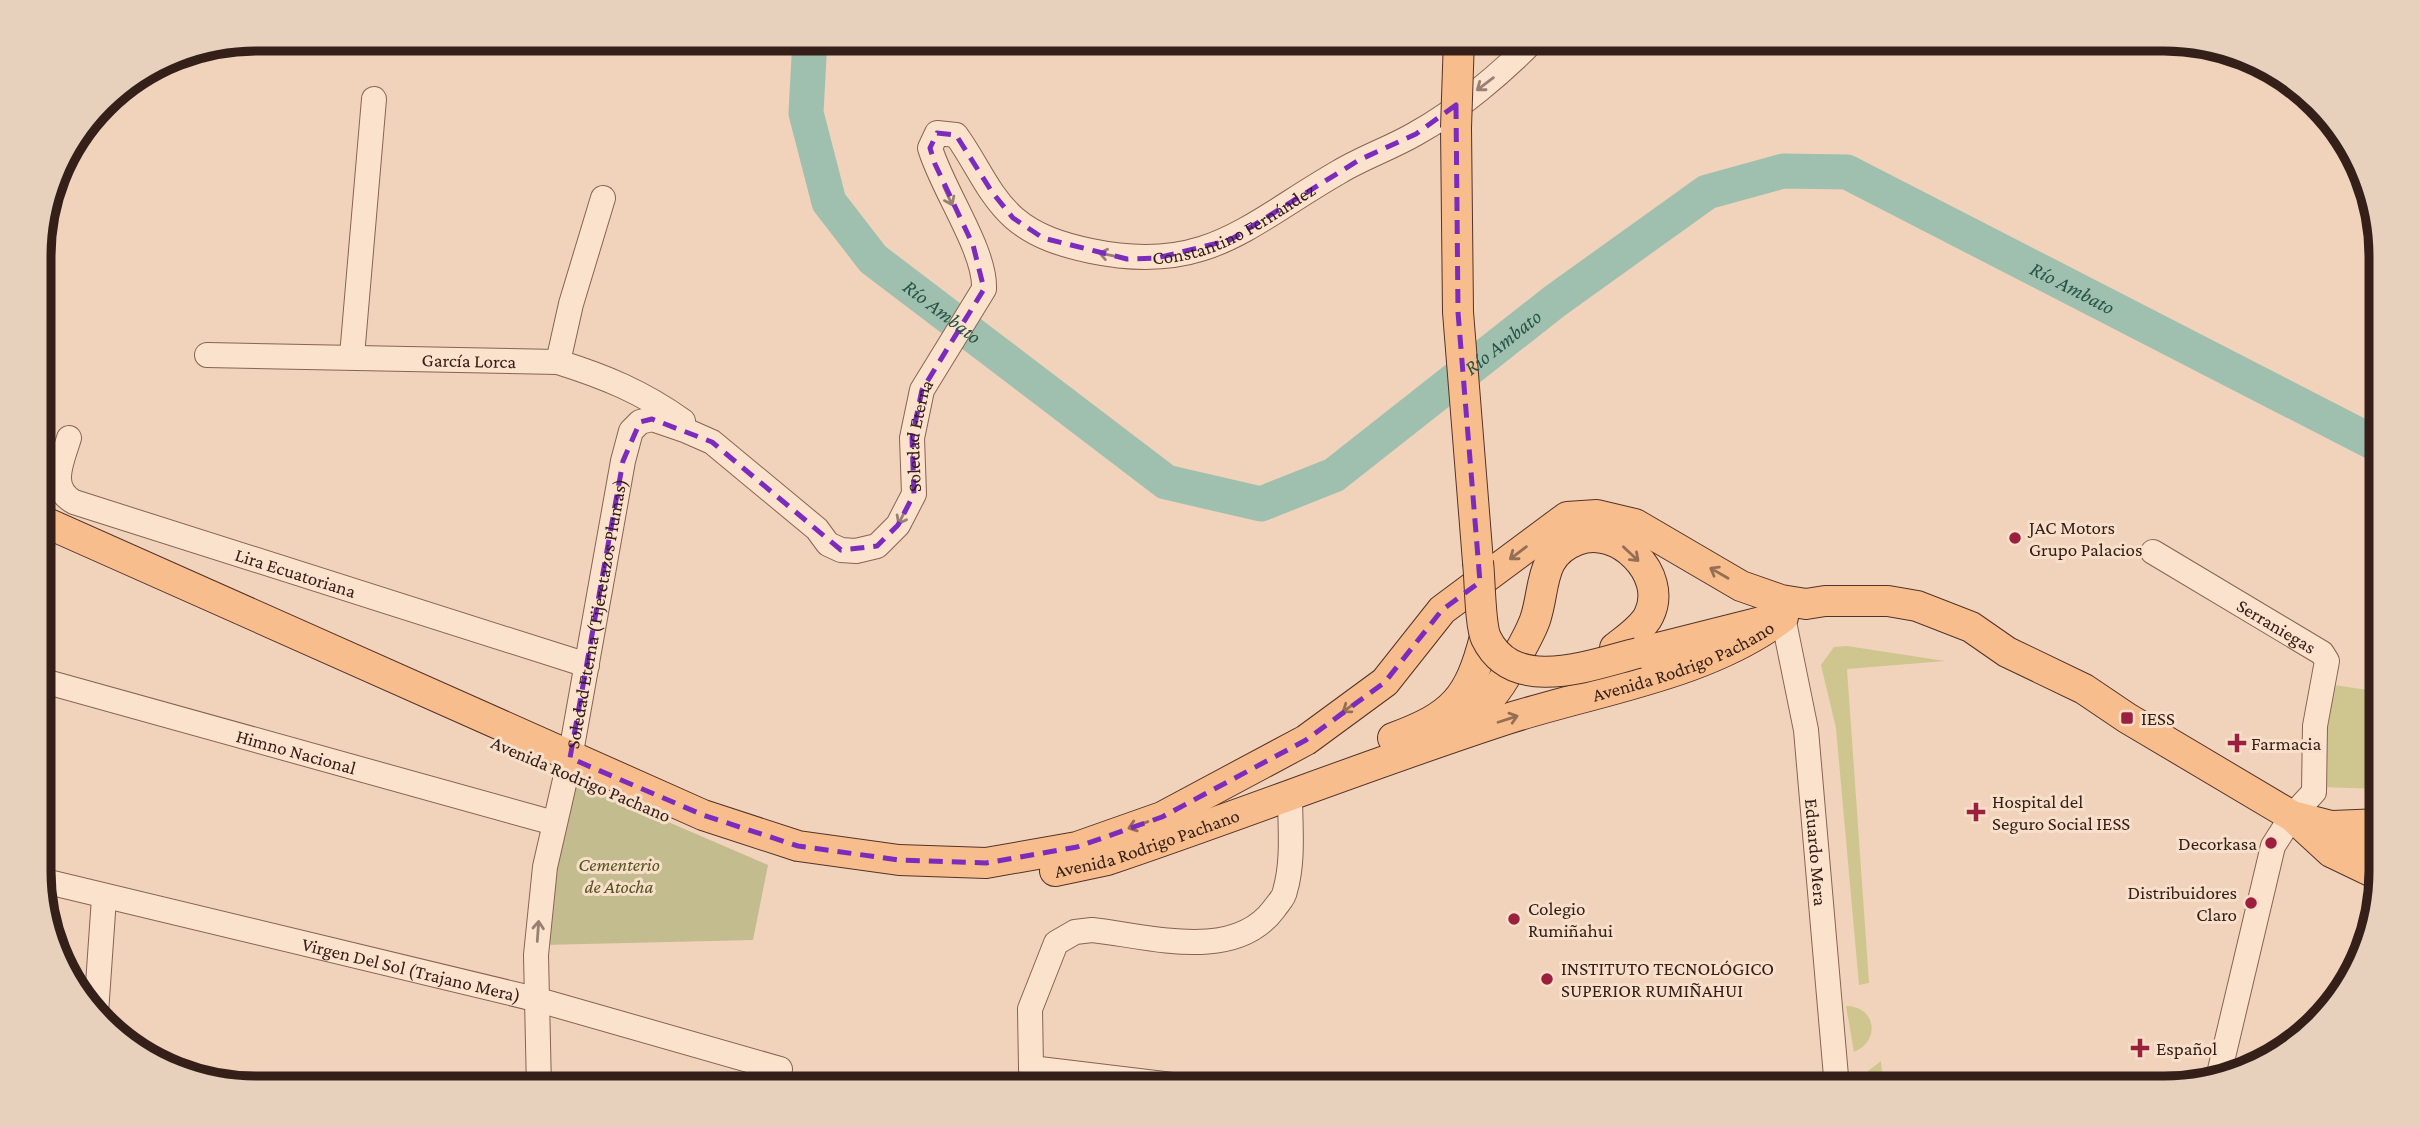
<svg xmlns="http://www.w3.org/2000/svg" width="2420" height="1127" font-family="'Crimson Pro',serif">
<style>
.green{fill:#cec68e}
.cemetery{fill:#c2bc8e}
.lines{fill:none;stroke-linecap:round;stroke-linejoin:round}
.river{stroke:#9fc0ae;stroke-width:35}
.minor-casing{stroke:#886353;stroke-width:26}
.major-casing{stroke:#543229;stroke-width:32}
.minor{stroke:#fbe2cd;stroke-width:24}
.major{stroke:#f8bd8d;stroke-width:30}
.major-bridge-casing{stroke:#543229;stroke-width:32;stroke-linecap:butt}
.major-bridge{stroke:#f8bd8d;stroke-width:30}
.oneway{stroke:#988173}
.oneway2{stroke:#966e53}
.marked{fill:none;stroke:#7b2cbf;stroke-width:5;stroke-dasharray:14 9;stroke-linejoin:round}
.poi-dot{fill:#9a203e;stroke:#f7dfca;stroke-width:2.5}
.labels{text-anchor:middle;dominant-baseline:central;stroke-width:6;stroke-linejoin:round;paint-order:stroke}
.street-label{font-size:19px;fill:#352019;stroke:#f7dfca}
.poi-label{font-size:19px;fill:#352019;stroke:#f7dfca;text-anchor:start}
.park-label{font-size:19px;font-style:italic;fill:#53531f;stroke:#f7dfca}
.water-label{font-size:21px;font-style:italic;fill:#275648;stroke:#f7dfca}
.rim{fill:none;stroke:#352019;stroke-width:9}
</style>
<rect width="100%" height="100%" fill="#f0d3ba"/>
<g class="green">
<polygon points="1847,646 1945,661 1847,669 1869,983 1859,985 1836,728 1821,665 1834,647"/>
<polygon points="2334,685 2381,692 2381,789 2319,787"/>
<path d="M 1846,1006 C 1876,1006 1881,1041 1854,1052 Z"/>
<polygon points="1881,1061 1883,1088 1870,1088 1868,1071"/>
</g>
<polygon class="cemetery" points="566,778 768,865 753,940 542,945"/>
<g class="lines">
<path class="river" id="s1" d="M 810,38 L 806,113 L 829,202 L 873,259 L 1166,482 L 1261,504 L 1334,475 L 1555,301 L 1707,192 L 1783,171 L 1847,172 L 2380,446"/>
<g class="minor-casing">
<g id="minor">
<path id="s2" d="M 207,355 L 558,362 C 606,377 642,392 683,421"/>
<polyline points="352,356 374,99"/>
<polyline points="558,362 571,304 603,198"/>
<path id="s3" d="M 69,438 C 62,461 48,488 74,502 L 587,665"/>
<path id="s4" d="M 2153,552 L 2322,653 L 2327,661 L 2315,726 L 2314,792 L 2292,816 L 2273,846 L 2219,1074"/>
<path id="s5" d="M 1783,617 L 1806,730 L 1837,1088"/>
<path id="s6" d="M 40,680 L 554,823"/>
<path id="s7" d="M 40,880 L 535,999 L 780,1069"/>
<polyline points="96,1013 104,898"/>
<polyline points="1031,1068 1197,1088"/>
<path id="s8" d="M 539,1088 L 536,955 L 545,867 L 570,758 L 623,461 L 631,431 L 640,422 L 652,419 L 687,431 L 712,442 L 817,529 L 828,544 L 841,550 L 856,551 L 877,546 L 898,525 L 914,494 L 912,438 L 922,390 L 984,289 C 986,251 942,189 930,148 L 937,133 L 956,135 C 976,162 988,195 1014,218 C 1036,237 1063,245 1091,251 C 1206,275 1247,225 1339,172 C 1364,157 1391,148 1415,134 C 1457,111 1503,72 1536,38"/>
<path d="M 1040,1088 L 1031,1068 L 1030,1009 L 1056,943 L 1075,932 L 1092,930 C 1149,936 1234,963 1274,909 C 1278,903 1284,898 1285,891 C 1294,860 1290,826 1290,795"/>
<polyline points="1227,1088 1258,1087"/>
</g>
</g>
<g class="major-casing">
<g id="major">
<polyline points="1456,128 1458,312 1478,562"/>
<polyline points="40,520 703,815 798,846 899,860 986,863 1077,847 1162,817 1306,740 1385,682 1442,610 1567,517 1597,515 1635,524 1741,586 1781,600 1806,604 1825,601 1888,601 1917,606 1971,627 2007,652 2084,689 2127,718 2292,816 2331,852 2381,876"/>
<polyline points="1638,653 1765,621"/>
<path d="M 1454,730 C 1474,714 1492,700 1505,677 C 1515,659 1528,639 1535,620 C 1546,588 1538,555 1577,540 C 1617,524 1669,574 1649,615 C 1643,628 1626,639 1615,648"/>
<path d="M 1393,738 C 1453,716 1469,699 1485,637"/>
<polyline points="2296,817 2331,826 2381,854"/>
<polyline points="2332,826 2381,824"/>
<path id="s9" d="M 1055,871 L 1107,860 C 1241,815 1372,763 1507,719 C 1597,690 1707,675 1783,617"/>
</g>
</g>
<use href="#minor" class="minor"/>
<use href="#major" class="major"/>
<g class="major-bridge-casing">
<g id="major-bridge">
<polyline points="1456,128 1459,38"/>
<path d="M 1478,562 C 1480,579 1480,625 1486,638 C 1514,696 1593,664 1638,653"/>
</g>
</g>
<use href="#major-bridge" class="major-bridge"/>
</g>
<defs><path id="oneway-shaft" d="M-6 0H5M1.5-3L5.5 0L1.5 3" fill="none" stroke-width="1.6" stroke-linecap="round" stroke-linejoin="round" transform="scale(1.75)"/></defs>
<g class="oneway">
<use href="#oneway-shaft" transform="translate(1485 84) rotate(143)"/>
<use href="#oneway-shaft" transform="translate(948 196) rotate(65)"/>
<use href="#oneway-shaft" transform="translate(1109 255) rotate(-168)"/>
<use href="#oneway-shaft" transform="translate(903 515) rotate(117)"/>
<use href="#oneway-shaft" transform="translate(538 931) rotate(-86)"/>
</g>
<g class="oneway2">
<use href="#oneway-shaft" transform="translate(1518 553) rotate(143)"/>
<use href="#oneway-shaft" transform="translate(1631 554) rotate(43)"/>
<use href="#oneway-shaft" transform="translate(1719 573) rotate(-150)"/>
<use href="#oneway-shaft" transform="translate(1351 706) rotate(144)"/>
<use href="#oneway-shaft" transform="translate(1508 719) rotate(-18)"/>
<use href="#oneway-shaft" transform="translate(1138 825) rotate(161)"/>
</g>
<path class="marked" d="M 1456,105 L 1458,312 L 1480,582 L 1442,610 L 1385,682 L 1306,740 L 1162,817 L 1077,847 L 986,863 L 899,860 L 798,846 L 703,815 L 570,758 L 623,461 L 640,422 L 652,419 L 712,442 L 841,550 L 877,546 L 898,525 L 914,494 L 912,438 L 922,390 L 984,289 L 973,245 L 935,164 L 930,148 L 937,133 L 956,135 L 992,192 L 1013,218 L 1043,238 L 1127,259 L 1157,258 L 1230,240 L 1359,160 L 1416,134 Z"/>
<g class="poi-dot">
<circle cx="2015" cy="538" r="7"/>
<rect x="2120" y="711" width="14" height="14" rx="3.5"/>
<path d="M2233.5 732.5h7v7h7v7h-7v7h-7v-7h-7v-7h7z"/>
<path d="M1972.5 801.5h7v7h7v7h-7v7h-7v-7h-7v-7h7z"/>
<circle cx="2271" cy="843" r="7"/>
<circle cx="2251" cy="903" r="7"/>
<circle cx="1514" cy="919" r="7"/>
<circle cx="1547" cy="979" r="7"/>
<path d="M2136.5 1037.5h7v7h7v7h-7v7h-7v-7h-7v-7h7z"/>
</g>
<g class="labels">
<g class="street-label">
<text stroke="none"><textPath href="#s8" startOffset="1774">Constantino Fernández</textPath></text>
<text stroke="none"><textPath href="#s2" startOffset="262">García Lorca</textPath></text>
<text stroke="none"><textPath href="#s8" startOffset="1085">Soledad Eterna</textPath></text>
<text stroke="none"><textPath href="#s3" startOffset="304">Lira Ecuatoriana</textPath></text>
<text stroke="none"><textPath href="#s8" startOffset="480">Soledad Eterna (Tijeretazos Plumas)</textPath></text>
<text stroke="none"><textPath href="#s4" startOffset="144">Serraniegas</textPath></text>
<text stroke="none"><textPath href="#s9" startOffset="663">Avenida Rodrigo Pachano</textPath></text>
<text stroke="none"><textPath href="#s6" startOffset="266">Himno Nacional</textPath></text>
<text transform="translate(581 779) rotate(23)">Avenida Rodrigo Pachano</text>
<text stroke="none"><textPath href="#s9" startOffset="96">Avenida Rodrigo Pachano</textPath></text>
<text stroke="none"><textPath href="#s5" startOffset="238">Eduardo Mera</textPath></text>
<text stroke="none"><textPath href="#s7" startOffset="382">Virgen Del Sol (Trajano Mera)</textPath></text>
</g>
<g class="poi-label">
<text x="2029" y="527">JAC Motors<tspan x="2029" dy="22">Grupo Palacios</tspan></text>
<text x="2141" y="718">IESS</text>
<text x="2251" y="743">Farmacia</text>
<text x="1992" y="801">Hospital del<tspan x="1992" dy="22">Seguro Social IESS</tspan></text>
<text x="2257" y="843" text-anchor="end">Decorkasa</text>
<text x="2237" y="892" text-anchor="end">Distribuidores<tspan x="2237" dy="22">Claro</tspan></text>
<text x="1528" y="908">Colegio<tspan x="1528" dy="22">Rumiñahui</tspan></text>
<text x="1561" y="968">INSTITUTO TECNOLÓGICO<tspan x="1561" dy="22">SUPERIOR RUMIÑAHUI</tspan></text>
<text x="2156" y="1048">Español</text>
</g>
<g class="park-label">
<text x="619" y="864">Cementerio<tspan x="619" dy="22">de Atocha</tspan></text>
</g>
<g class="water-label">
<text stroke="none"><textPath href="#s1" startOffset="1648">Río Ambato</textPath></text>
<text stroke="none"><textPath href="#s1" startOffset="326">Río Ambato</textPath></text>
<text stroke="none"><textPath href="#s1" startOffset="998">Río Ambato</textPath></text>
</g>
</g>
<path d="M0 0H2420V1127H0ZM256 51H2164A205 205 0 0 1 2369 256V871A205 205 0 0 1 2164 1076H256A205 205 0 0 1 51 871V256A205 205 0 0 1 256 51Z" fill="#e7d0bc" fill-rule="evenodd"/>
<path class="rim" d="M256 51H2164A205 205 0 0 1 2369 256V871A205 205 0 0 1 2164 1076H256A205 205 0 0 1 51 871V256A205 205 0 0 1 256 51Z"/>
</svg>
